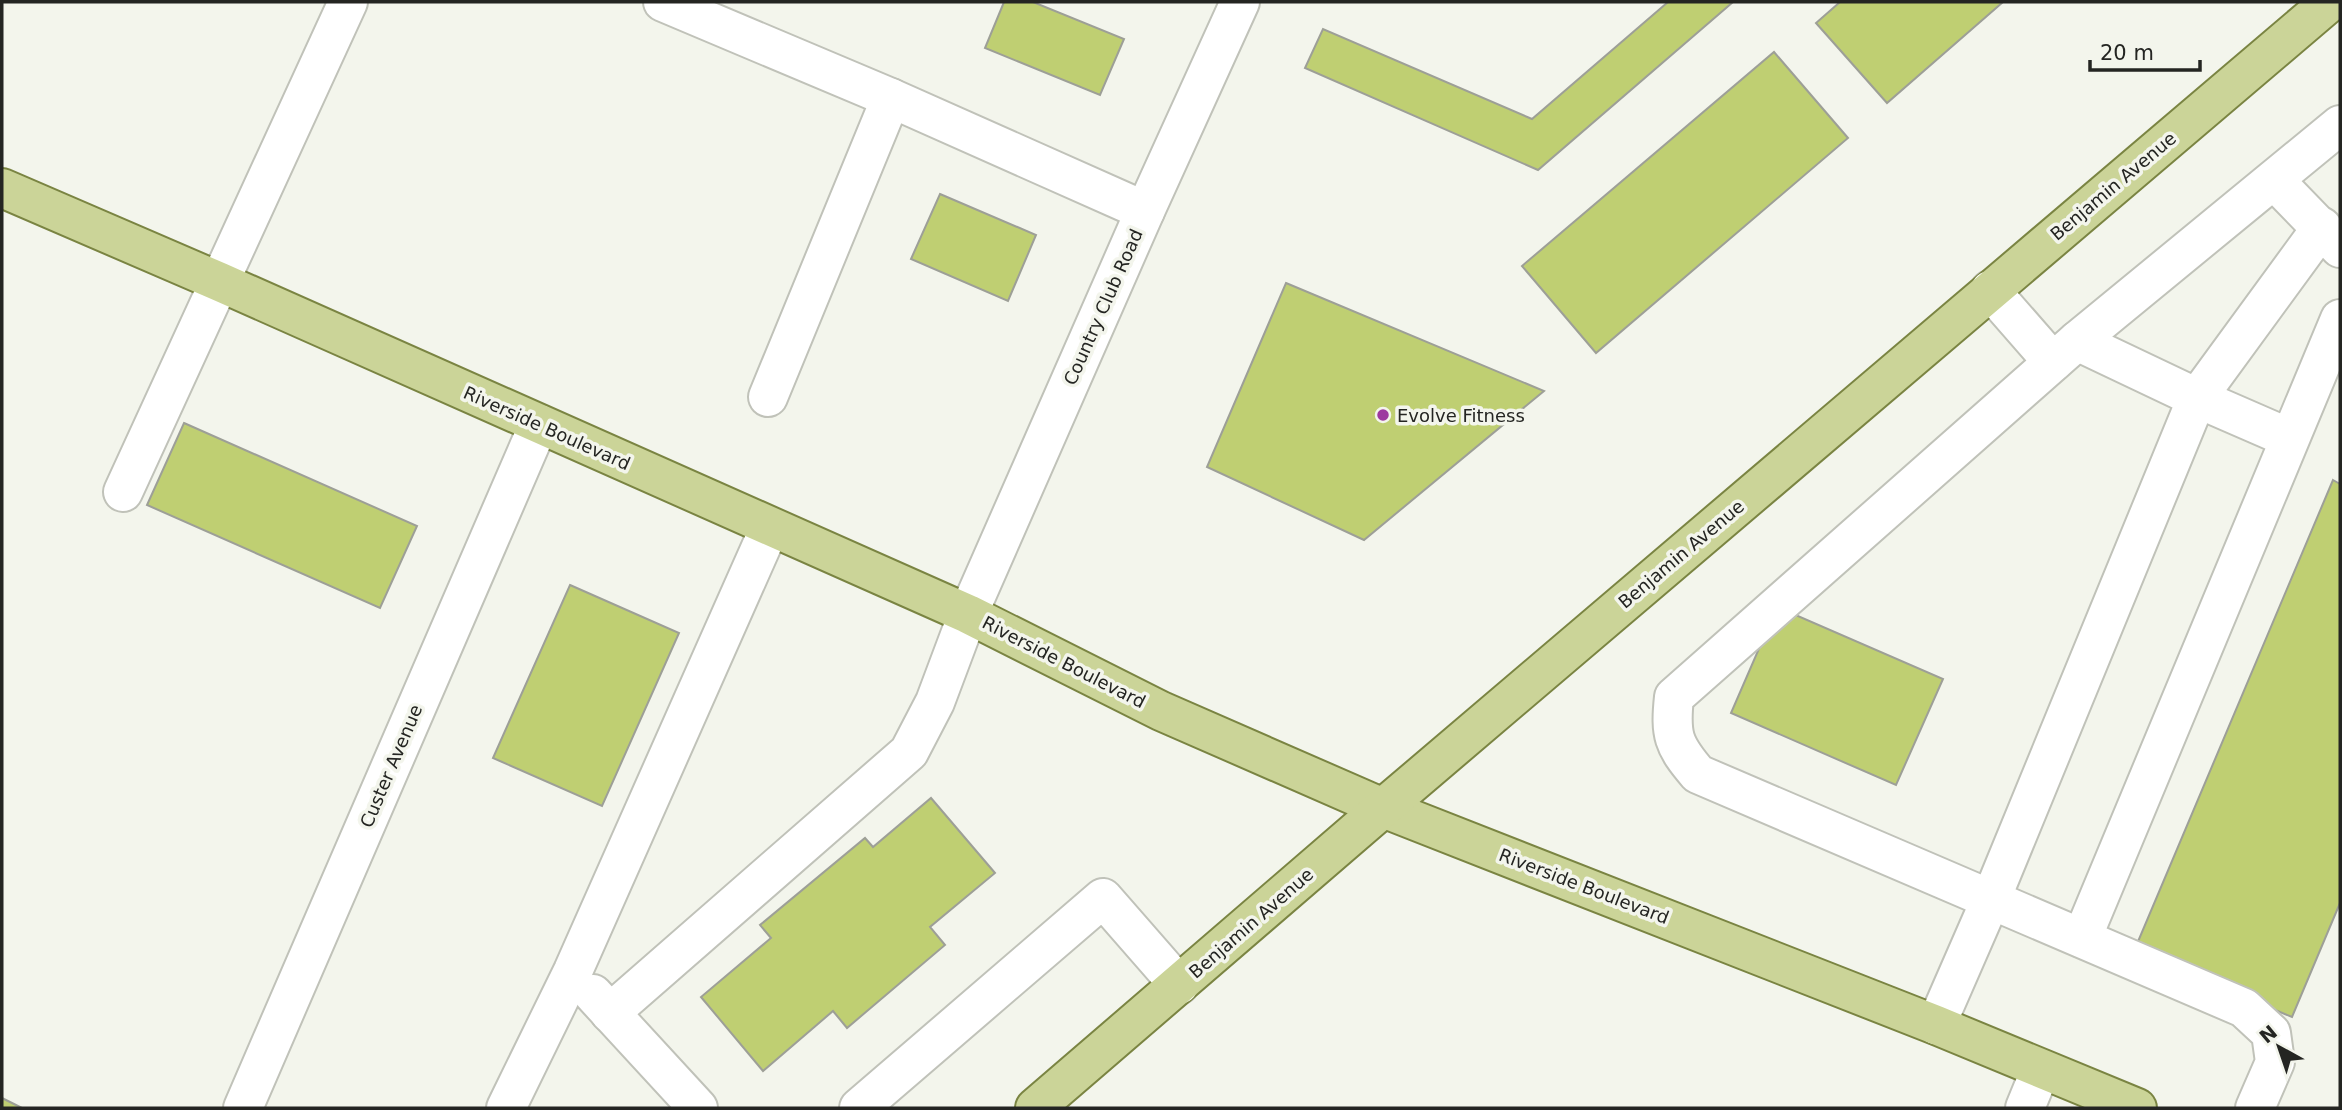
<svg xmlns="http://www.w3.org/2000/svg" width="2342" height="1110" font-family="'DejaVu Sans',sans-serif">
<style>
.building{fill:#bfcf72;stroke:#9d9f97;stroke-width:2}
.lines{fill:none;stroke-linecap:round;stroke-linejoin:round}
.minor-casing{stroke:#c0c2b9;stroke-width:42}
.major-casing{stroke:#7a8442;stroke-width:42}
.minor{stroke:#fff;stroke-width:38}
.major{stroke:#cbd498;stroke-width:38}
.poi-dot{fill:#9d399f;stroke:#f3f5ec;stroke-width:2.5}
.labels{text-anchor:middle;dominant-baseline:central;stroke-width:7;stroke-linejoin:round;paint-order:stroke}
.street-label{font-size:18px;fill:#242522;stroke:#f3f5ec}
.poi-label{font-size:18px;fill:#242522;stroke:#f3f5ec;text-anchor:start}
</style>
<rect width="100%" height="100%" fill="#f3f5ec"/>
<g class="building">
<polygon points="1004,2 1033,2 1124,39 1100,95 985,48"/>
<polygon points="1668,2 1733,2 1538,170 1305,68 1323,29 1532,119"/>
<polygon points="1840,2 2003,2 1887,103 1816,23"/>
<polygon points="1774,52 1848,138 1596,353 1522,266"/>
<polygon points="940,194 1036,235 1008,301 911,259"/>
<polygon points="1286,283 1544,391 1364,540 1207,467"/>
<polygon points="184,423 417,526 380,608 147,505"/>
<polygon points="2333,480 2340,484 2340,903 2292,1017 2134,951"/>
<polygon points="570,585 679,633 602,806 493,758"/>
<polygon points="1777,607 1943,679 1896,785 1731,713"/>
<polygon points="931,798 995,873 930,927 945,945 847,1028 833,1011 763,1071 701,997 771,938 760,925 865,838 873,847"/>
<polygon points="2,1098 22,1108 2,1108"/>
</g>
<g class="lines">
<g class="minor-casing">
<g id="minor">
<polyline points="663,2 891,98 1145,211"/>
<polyline points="2274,180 2340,248"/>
<polyline points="1990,290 2053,362"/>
<polyline points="2077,341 2197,398 2289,438"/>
<polyline points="768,397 891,98"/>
<polyline points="123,492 348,2"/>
<polyline points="2082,938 2340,319"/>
<polyline points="593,994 698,1108"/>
<polyline points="610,1013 909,752 935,702 968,614 1145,211 1240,2"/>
<polyline points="1936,1025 1991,899 2197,398 2322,227"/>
<polyline points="243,1108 539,424"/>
<polyline points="506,1108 573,971 770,527"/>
<polyline points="859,1108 1103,898 1179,985"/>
<polyline points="2025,1108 2041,1069"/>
<path d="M 2255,1108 L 2275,1062 L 2271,1033 L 2244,1008 L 1698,774 C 1673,745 1670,735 1674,697 L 2077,341 L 2340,125"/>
</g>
</g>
<g class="major-casing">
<g id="major">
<polyline points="2,188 220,282 968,614 1161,711 1383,808 1936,1025 2137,1108"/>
<polyline points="1035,1108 1383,808 2330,2"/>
</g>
</g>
<use href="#minor" class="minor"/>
<use href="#major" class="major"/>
</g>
<circle class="poi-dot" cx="1383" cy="415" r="7"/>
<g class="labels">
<g class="street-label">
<text transform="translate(2113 186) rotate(-40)">Benjamin Avenue</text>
<text transform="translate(1103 307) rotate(-66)">Country Club Road</text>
<text transform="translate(547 428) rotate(24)">Riverside Boulevard</text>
<text transform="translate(1681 554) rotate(-40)">Benjamin Avenue</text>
<text transform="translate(1064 662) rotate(27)">Riverside Boulevard</text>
<text transform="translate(391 766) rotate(-67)">Custer Avenue</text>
<text transform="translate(1584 886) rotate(21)">Riverside Boulevard</text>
<text transform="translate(1251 923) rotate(-41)">Benjamin Avenue</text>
</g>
<g class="poi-label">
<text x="1397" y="415">Evolve Fitness</text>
</g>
</g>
<rect width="2342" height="1110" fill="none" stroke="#242522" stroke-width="7"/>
<g transform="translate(2279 1047) rotate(320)" stroke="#f3f5ec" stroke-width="5" paint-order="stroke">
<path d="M0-5L12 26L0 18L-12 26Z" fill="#242522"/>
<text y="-10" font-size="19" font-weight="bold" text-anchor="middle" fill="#242522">N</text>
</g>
<path d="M2090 60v10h110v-10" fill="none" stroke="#242522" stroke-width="3.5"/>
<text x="2100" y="60" font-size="21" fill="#242522" stroke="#f3f5ec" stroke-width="5" paint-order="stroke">20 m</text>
</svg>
